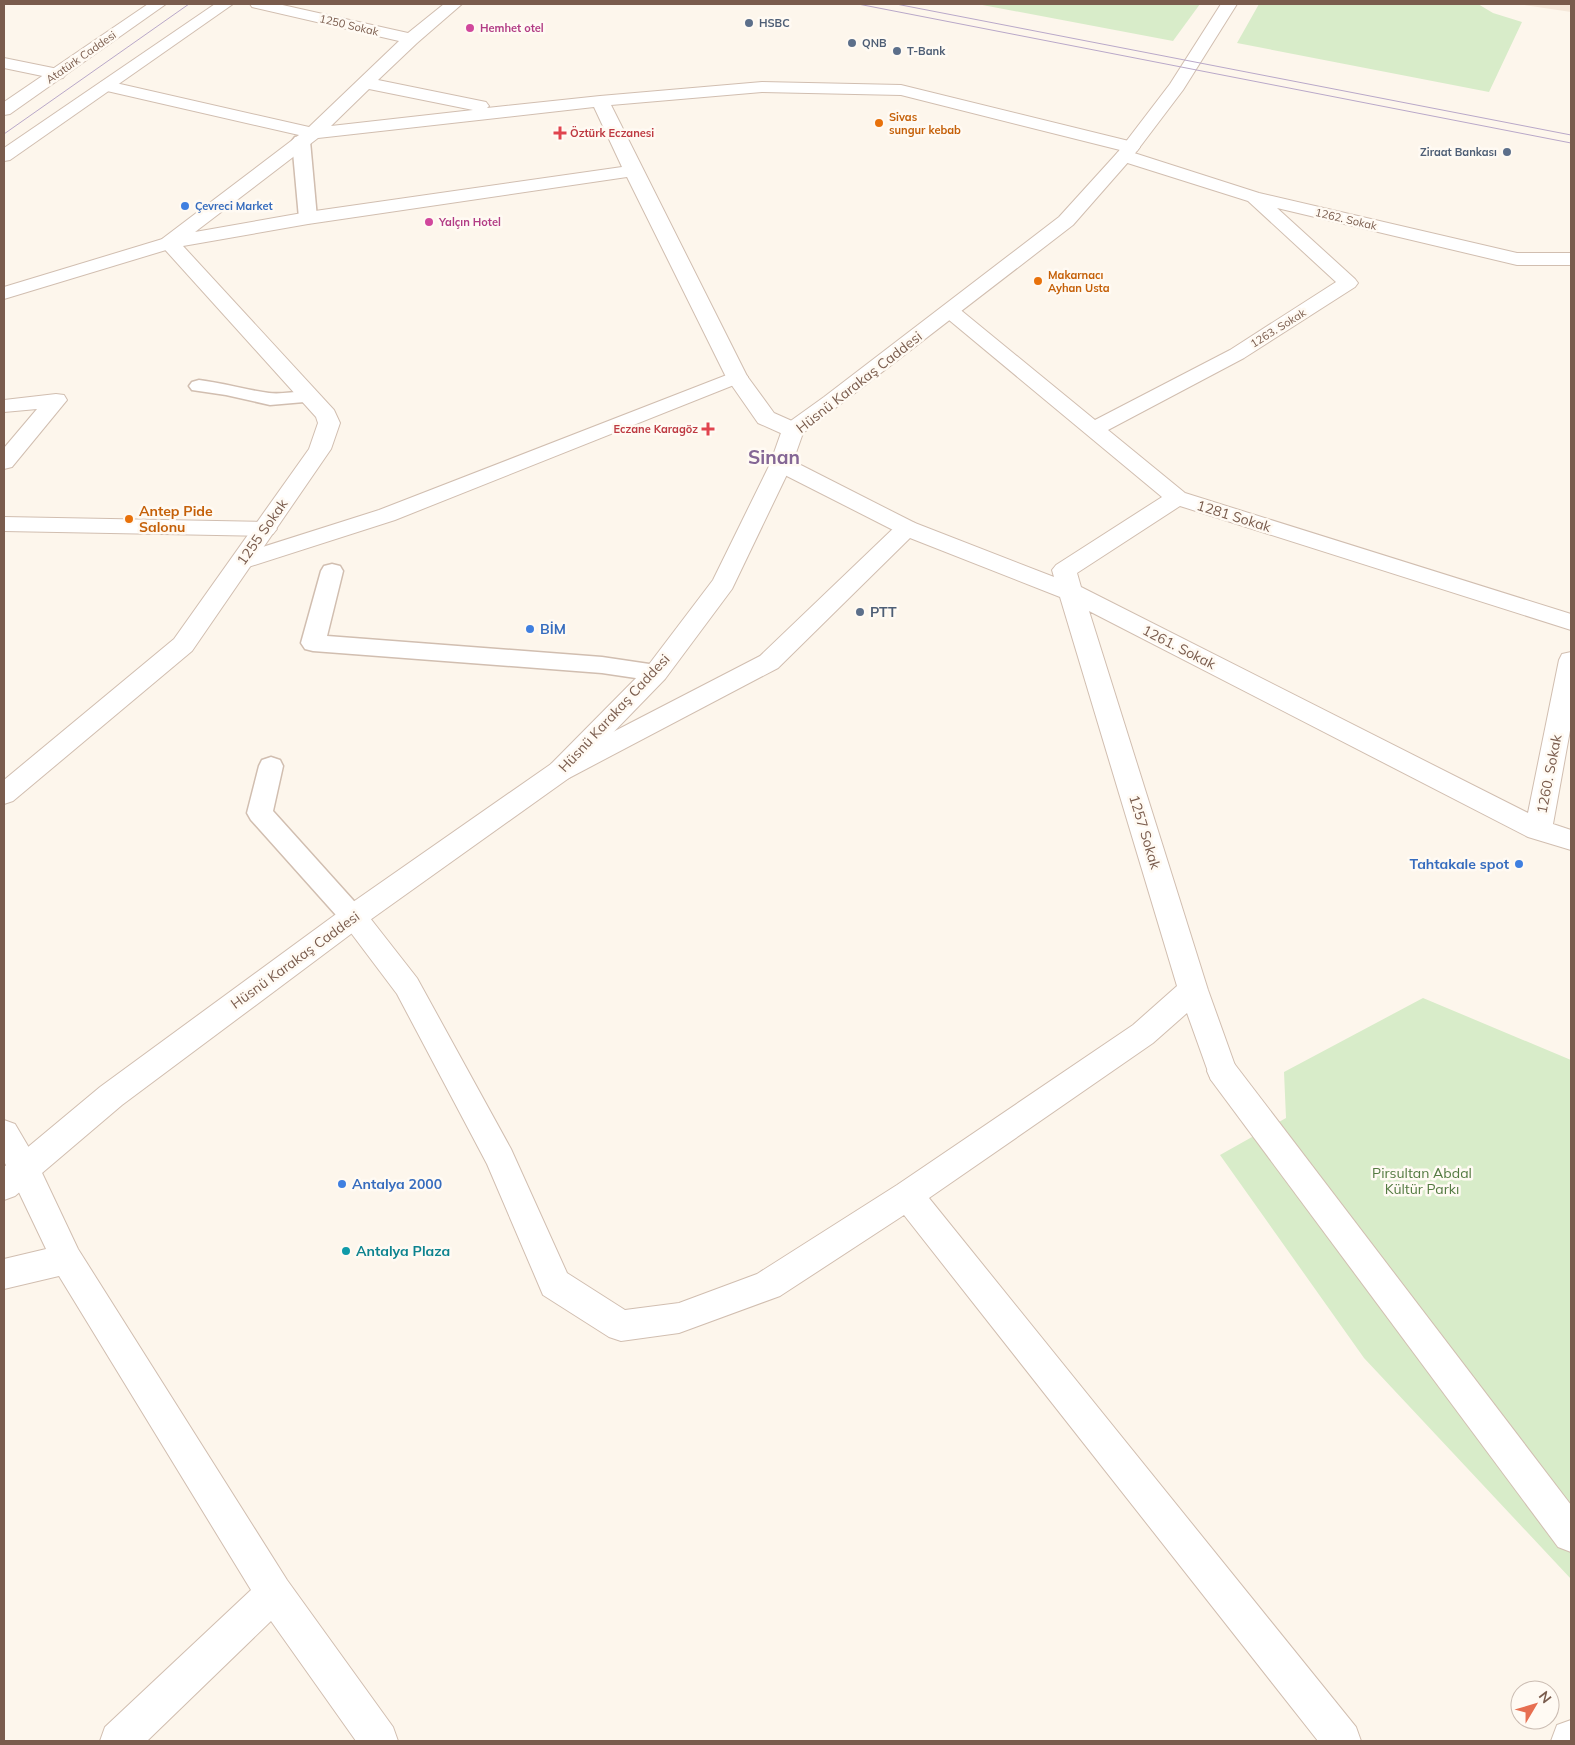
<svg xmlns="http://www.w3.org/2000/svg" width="1575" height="1745" font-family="Mulish,sans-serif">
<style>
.residential{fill:#f5e8da}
.green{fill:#d8ecc9}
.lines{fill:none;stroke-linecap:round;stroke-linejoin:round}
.service-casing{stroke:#d1beb0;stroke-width:3}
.pedestrian-casing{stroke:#d1beb0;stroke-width:2}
.minor-casing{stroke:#d1beb0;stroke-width:2}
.tertiary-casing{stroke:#d1beb0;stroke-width:2}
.service{fill:#fff;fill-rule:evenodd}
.pedestrian{fill:#fff;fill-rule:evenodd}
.minor{fill:#fff;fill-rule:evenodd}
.tertiary{fill:#fff;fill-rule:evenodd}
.tram{stroke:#b9a8c9;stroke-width:1}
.service-dot{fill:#5c6f8a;stroke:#fffaf3;stroke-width:2}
.hotel-dot{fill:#d1479c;stroke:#fffaf3;stroke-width:2}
.food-dot{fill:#e8710a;stroke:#fffaf3;stroke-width:2}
.health-dot{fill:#e0444e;stroke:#fffaf3;stroke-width:2}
.shop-dot{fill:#3f7fe0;stroke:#fffaf3;stroke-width:2}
.culture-dot{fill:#0f9aa8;stroke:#fffaf3;stroke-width:2}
.labels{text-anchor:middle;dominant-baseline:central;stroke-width:5;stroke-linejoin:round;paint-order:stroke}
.far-service-label{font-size:11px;font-weight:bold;fill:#4e5e75;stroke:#fffaf3;text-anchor:start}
.far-street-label{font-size:11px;fill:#7a5c4d;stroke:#fffaf3}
.far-hotel-label{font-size:11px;font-weight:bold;fill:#b23c85;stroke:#fffaf3;text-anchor:start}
.far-food-label{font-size:11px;font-weight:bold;fill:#c56008;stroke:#fffaf3;text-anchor:start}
.far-health-label{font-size:11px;font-weight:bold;fill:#be3a42;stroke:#fffaf3;text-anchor:start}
.far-shop-label{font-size:11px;font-weight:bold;fill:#366cbe;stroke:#fffaf3;text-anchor:start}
.street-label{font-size:14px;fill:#7a5c4d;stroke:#fffaf3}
.food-label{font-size:14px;font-weight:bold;fill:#c56008;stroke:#fffaf3;text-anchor:start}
.service-label{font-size:14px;font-weight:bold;fill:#4e5e75;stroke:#fffaf3;text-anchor:start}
.shop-label{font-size:14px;font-weight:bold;fill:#366cbe;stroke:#fffaf3;text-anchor:start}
.park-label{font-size:14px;fill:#537a41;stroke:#fffaf3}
.culture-label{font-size:14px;font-weight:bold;fill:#0d838f;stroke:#fffaf3;text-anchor:start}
.district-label{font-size:19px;font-weight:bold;fill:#846695;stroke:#fffaf3}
</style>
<rect width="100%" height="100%" fill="#fdf6ec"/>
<polygon class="residential" points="1518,4 1571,4 1571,12"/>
<g class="green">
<polygon points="977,4 1200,4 1173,41"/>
<polygon points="1259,4 1478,4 1493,13 1522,22 1489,92 1237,43"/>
<polygon points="1423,998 1571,1060 1571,1579 1364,1358 1220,1155 1286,1118 1284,1072"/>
</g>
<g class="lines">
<g class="service-casing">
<g id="service">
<polygon points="301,136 307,137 310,141 317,218 314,222 308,223 302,222 299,218 292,141 295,137"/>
<path d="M 199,380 C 223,383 246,390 269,393 C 285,395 301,389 316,393 L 319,397 L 316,401 L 270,405 L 226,395 L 192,390 L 189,386 L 192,382 Z"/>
<polygon points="332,564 340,566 343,571 327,636 602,657 656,665 664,667 668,673 664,679 656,681 602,673 313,651 305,649 301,643 321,571 324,566"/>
<polygon points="271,757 280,760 283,766 273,811 362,910 366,917 362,924 353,927 344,924 251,820 247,813 259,766 262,760"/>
</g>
</g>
<g class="pedestrian-casing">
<g id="pedestrian">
<polygon points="215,4 233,4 10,160 4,161 4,148"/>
<polygon points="169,237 176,239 179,243 176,247 4,299 4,287"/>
<polygon points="737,371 744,373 748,377 744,381 395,520 242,569 234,566 230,561 234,556 379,510"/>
<polygon points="56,394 64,395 67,400 12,467 4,469 4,448 37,409 4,412 4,400"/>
<polygon points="781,457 789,459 915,523 919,528 915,533 907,535 899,533 773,469 770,464 773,459"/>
<polygon points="4,517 265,522 273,524 277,529 273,534 265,536 4,531"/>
<polygon points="1222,1058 1233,1062 1571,1505 1571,1552 1558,1547 1211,1080 1207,1071 1211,1062"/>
</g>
</g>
<g class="minor-casing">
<g id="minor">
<path d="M 250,4 L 278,4 L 408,33 L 444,4 L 462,4 L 417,43 L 378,80 L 486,102 L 489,106 L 487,108 L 600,96 L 762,82 L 901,85 L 1137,143 L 1140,147 L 1137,151 L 1131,152 L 1259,193 L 1517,253 L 1571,253 L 1571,265 L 1517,265 L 1277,208 L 1355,279 L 1358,283 L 1355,287 L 1244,358 L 1108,430 L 1185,493 L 1571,614 L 1571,630 L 1180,506 L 1077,573 L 1081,587 L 1528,813 L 1559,660 L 1562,654 L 1571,652 L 1571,725 L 1553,824 L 1571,830 L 1571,850 L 1528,837 L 1089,611 L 1208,990 L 1237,1071 L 1233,1080 L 1222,1084 L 1211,1080 L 1187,1013 L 1153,1043 L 929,1198 L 1356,1727 L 1361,1741 L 1318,1741 L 904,1215 L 780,1296 L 679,1333 L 621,1341 L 609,1337 L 543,1295 L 487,1164 L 397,994 L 339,917 L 343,909 L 353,906 L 363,909 L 417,978 L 511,1149 L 567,1273 L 625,1310 L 679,1303 L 757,1274 L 897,1185 L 1133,1025 L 1177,986 L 1060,597 L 910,538 L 778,668 L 569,778 L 560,781 L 551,778 L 547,771 L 551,764 L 760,656 L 899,523 L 907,521 L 915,523 L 1054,577 L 1052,570 L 1056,565 L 1162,497 L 943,315 L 940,311 L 943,307 L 950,305 L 957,307 L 1095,420 L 1230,350 L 1336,282 L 1248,201 L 1118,160 L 1115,156 L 1118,152 L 1124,151 L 901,95 L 762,92 L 611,105 L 747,376 L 774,413 L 801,425 L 804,430 L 801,435 L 793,437 L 785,435 L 758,423 L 726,377 L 627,177 L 308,224 L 183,246 L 334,410 L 340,423 L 331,449 L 192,651 L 13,801 L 4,804 L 4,780 L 174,639 L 309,449 L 318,423 L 316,417 L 159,243 L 162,239 L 299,135 L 107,91 L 101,90 L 98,86 L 101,82 L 107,81 L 309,127 L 399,41 L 252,7 ZM 369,89 L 473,110 L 331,126 ZM 594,107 L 622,167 L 308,212 L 195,232 L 318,138 Z"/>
<polygon points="4,58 63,70 66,74 63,78 57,79 4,68"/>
<polygon points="4,1120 15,1124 35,1158 78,1249 287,1580 393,1727 398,1741 356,1741 271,1621 147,1741 100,1741 105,1727 251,1590 59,1276 4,1289 4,1259 46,1249 4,1161"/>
<polygon points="1571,1720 1571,1741 1551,1741 1557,1725"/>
</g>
</g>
<g class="tertiary-casing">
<g id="tertiary">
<polygon points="148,4 166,4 10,114 4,115 4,102"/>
<polygon points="1221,4 1237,4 1183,90 1130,160 1073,225 803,433 792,464 732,589 665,679 569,778 363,925 122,1105 15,1196 4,1200 4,1167 100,1087 343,909 551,764 647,667 713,580 770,464 782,430 785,425 824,397 1059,217 1118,152 1170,84"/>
</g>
</g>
<use href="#service" class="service"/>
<use href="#pedestrian" class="pedestrian"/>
<use href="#minor" class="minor"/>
<use href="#tertiary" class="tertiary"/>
<g class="tram">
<polyline points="858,4 1571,143"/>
<polyline points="896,4 1571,135"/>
<polyline points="4,134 189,4"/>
</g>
</g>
<g class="service-dot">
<circle cx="749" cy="23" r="5"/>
<circle cx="852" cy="43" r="5"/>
<circle cx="897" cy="51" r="5"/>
<circle cx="1507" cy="152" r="5"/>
<circle cx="860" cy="612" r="5"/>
</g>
<g class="hotel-dot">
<circle cx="470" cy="28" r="5"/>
<circle cx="429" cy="222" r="5"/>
</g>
<g class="food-dot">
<circle cx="879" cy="123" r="5"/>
<circle cx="1038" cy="281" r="5"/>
<circle cx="129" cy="519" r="5"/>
</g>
<g class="health-dot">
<path d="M557.5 125.5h5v5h5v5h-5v5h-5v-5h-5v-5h5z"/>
<path d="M705.5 421.5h5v5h5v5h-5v5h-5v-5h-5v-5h5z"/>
</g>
<g class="shop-dot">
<circle cx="185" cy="206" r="5"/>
<circle cx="530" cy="629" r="5"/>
<circle cx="1519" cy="864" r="5"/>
<circle cx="342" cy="1184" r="5"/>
</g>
<circle class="culture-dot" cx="346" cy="1251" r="5"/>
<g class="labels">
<g class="far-service-label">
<text x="759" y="23">HSBC</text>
<text x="862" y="43">QNB</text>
<text x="907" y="51">T-Bank</text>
<text x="1497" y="152" text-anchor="end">Ziraat Bankası</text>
</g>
<g class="far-street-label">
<text transform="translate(349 25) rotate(13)">1250 Sokak</text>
<text transform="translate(81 57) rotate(-35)">Atatürk Caddesi</text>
<text transform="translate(1346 219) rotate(13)">1262. Sokak</text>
<text transform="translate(1278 328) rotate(-32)">1263. Sokak</text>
</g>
<g class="far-hotel-label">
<text x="480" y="28">Hemhet otel</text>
<text x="439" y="222">Yalçın Hotel</text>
</g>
<g class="far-food-label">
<text x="889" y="117">Sivas<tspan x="889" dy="13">sungur kebab</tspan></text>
<text x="1048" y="275">Makarnacı<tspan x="1048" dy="13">Ayhan Usta</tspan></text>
</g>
<g class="far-health-label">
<text x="570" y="133">Öztürk Eczanesi</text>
<text x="698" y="429" text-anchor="end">Eczane Karagöz</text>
</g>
<g class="far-shop-label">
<text x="195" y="206">Çevreci Market</text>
</g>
<g class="street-label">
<text transform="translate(859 382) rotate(-38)">Hüsnü Karakaş Caddesi</text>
<text transform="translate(1234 516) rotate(17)">1281 Sokak</text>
<text transform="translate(262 532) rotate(-55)">1255 Sokak</text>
<text transform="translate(1179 647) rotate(27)">1261. Sokak</text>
<text transform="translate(614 713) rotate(-47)">Hüsnü Karakaş Caddesi</text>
<text transform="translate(1549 774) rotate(-79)">1260. Sokak</text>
<text transform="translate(1145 832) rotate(73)">1257 Sokak</text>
<text transform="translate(295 960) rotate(-36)">Hüsnü Karakaş Caddesi</text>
</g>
<g class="food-label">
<text x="139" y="511">Antep Pide<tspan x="139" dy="16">Salonu</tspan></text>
</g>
<g class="service-label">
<text x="870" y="612">PTT</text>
</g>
<g class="shop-label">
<text x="540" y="629">BİM</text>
<text x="1509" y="864" text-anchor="end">Tahtakale spot</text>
<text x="352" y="1184">Antalya 2000</text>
</g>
<g class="park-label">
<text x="1422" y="1173">Pirsultan Abdal<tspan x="1422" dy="16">Kültür Parkı</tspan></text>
</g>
<g class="culture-label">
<text x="356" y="1251">Antalya Plaza</text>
</g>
<g class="district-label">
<text x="774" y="457">Sinan</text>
</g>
</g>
<rect width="1575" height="1745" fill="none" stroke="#7a5c4d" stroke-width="10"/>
<g transform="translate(1535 1705) rotate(52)"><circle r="24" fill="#fffaf3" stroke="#cabbb1"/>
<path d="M0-4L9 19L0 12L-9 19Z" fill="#e76f51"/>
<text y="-8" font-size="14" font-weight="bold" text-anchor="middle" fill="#7a5c4d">N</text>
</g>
</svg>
